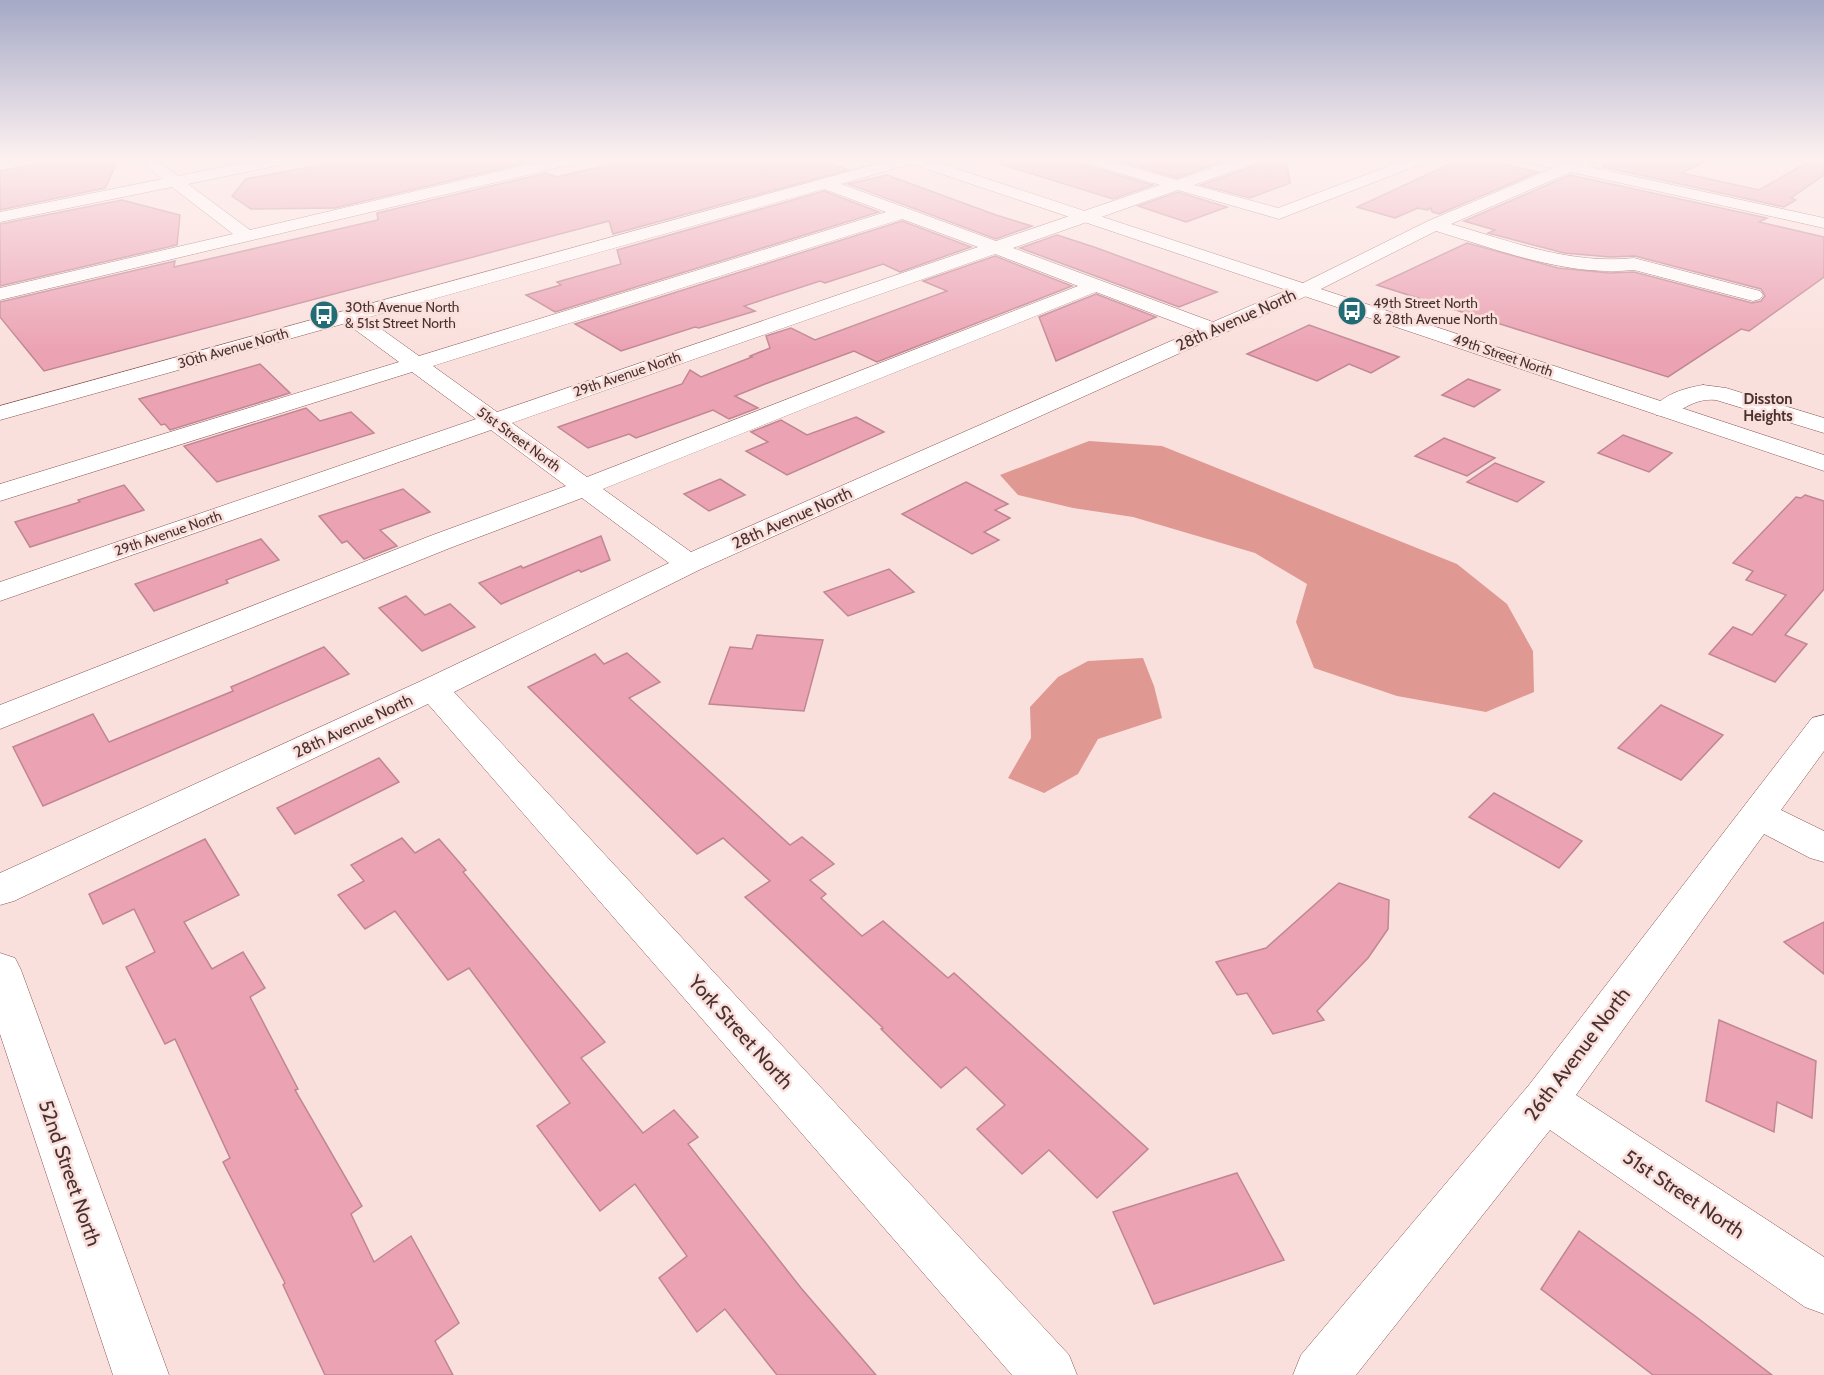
<svg xmlns="http://www.w3.org/2000/svg" width="1824" height="1375" font-family="Cabin,sans-serif">
<style>
.water{fill:#e09892}
.building{fill:#eba2b3;stroke:#c08693;stroke-width:1.5}
.lines{fill:none;stroke-linecap:round;stroke-linejoin:round}
.minor-casing{stroke:#89534f;stroke-width:1}
.major-casing{stroke:#89534f;stroke-width:1}
.minor{fill:#fff;fill-rule:evenodd}
.major{fill:#fff;fill-rule:evenodd}
.labels{text-anchor:middle;dominant-baseline:central;stroke-width:5;stroke-linejoin:round;paint-order:stroke}
.far-poi-label{font-size:14px;fill:#49312f;stroke:#fae0dd;text-anchor:start}
.far-street-label{font-size:14px;fill:#49312f;stroke:#fae0dd}
.far-neighbourhood-label{font-size:15px;font-weight:bold;fill:#49312f;stroke:#fae0dd}
.street-label{font-size:16px;fill:#49312f;stroke:#fae0dd}
.near-street-label{font-size:20px;fill:#49312f;stroke:#fae0dd}
</style>
<rect width="100%" height="100%" fill="#fae0dd"/>
<g class="water">
<polygon points="1089,441 1162,446 1457,564 1507,604 1533,651 1534,692 1486,712 1397,696 1314,668 1296,622 1307,584 1255,553 1133,517 1073,508 1018,495 1000,475"/>
<polygon points="1143,658 1154,686 1162,718 1098,739 1078,774 1044,793 1008,778 1031,738 1030,707 1058,677 1088,661"/>
</g>
<g class="building">
<polygon points="73,158 92,158 116,165 105,188 0,210 0,171 45,162 48,165"/>
<polygon points="358,158 513,158 525,163 335,208 251,209 232,196 246,179"/>
<polygon points="637,158 816,158 848,170 613,234 609,221 44,371 0,317 0,302 175,261 174,267 378,220 377,213 546,173 557,177"/>
<polygon points="1001,158 1073,158 1077,163 1153,185 1113,199 1000,164"/>
<polygon points="1110,158 1232,158 1177,178"/>
<polygon points="1265,158 1286,158 1290,183 1250,198 1201,185 1261,163"/>
<polygon points="1463,158 1479,158 1538,172 1439,214 1432,212 1431,208 1427,210 1418,208 1395,218 1357,207"/>
<polygon points="1604,158 1711,158 1682,173 1759,190 1815,158 1819,158 1824,166 1824,175 1791,198 1796,200 1784,207 1603,167"/>
<polygon points="887,175 996,215 1032,226 996,239 848,184"/>
<polygon points="1570,175 1767,218 1759,222 1824,237 1824,277 1749,331 1741,329 1668,377 1377,285 1467,243 1558,268 1609,273 1634,272 1752,303 1761,301 1765,296 1761,289 1635,256 1610,257 1564,253 1488,233 1495,230 1464,221"/>
<polygon points="824,191 879,212 555,312 526,295 561,285 557,282 621,264 617,250"/>
<polygon points="1178,192 1227,207 1186,222 1138,206"/>
<polygon points="122,200 180,215 177,245 0,286 0,224"/>
<polygon points="902,221 971,247 900,272 883,264 825,283 820,281 744,306 755,311 699,328 695,327 621,351 575,324"/>
<polygon points="1057,235 1094,247 1217,292 1179,307 1020,248"/>
<polygon points="995,256 1072,286 877,362 854,351 765,384 735,396 758,408 729,419 713,410 636,438 629,434 588,448 558,427 682,384 690,370 701,377 752,357 750,356 770,348 766,336 791,328 815,340 947,291 923,281"/>
<polygon points="1096,294 1156,317 1056,361 1039,317"/>
<polygon points="1309,325 1399,357 1371,373 1349,364 1317,381 1247,354"/>
<polygon points="260,364 290,393 170,430 165,424 161,425 139,399"/>
<polygon points="1468,379 1500,390 1474,407 1442,395"/>
<polygon points="306,408 320,421 351,412 374,433 217,482 184,446"/>
<polygon points="856,417 884,432 787,475 746,451 768,442 751,432 781,420 807,435"/>
<polygon points="1623,435 1672,453 1649,472 1598,453"/>
<polygon points="1444,438 1495,458 1467,476 1415,456"/>
<polygon points="1495,463 1544,482 1517,502 1467,482"/>
<polygon points="720,479 745,495 709,511 684,494"/>
<polygon points="966,482 1008,504 995,510 1010,518 984,532 999,540 972,554 902,514"/>
<polygon points="124,485 144,510 30,547 15,522 80,502 78,500"/>
<polygon points="403,489 430,512 380,530 397,546 364,559 347,541 342,543 319,516"/>
<polygon points="1805,495 1824,501 1824,589 1785,635 1807,644 1775,682 1709,654 1733,627 1752,635 1786,595 1746,580 1753,571 1733,563 1796,497 1801,498"/>
<polygon points="601,536 610,560 581,572 579,570 501,604 479,583 521,566 523,568"/>
<polygon points="261,539 279,560 226,580 228,583 154,611 135,584"/>
<polygon points="889,569 914,592 848,616 824,592"/>
<polygon points="406,596 425,615 450,604 475,627 422,651 379,608"/>
<polygon points="757,635 823,640 804,711 709,704 730,647 752,649"/>
<polygon points="324,647 349,674 43,806 13,747 93,714 109,742 233,691 231,687"/>
<polygon points="627,653 660,682 629,698 790,845 802,837 834,864 810,880 826,894 821,898 862,936 883,921 948,978 954,973 1148,1149 1097,1198 1049,1150 1022,1174 977,1129 1005,1105 966,1067 941,1088 881,1029 883,1028 745,897 770,881 723,838 697,854 528,687 595,654 604,664"/>
<polygon points="1661,705 1723,735 1681,780 1618,748"/>
<polygon points="379,758 399,782 295,834 277,808"/>
<polygon points="1494,793 1582,841 1559,868 1469,817"/>
<polygon points="402,838 415,853 439,839 466,870 463,872 605,1042 581,1058 643,1133 674,1110 698,1137 688,1144 801,1288 876,1375 777,1375 725,1309 697,1332 659,1278 687,1256 635,1184 600,1211 537,1126 570,1103 469,968 448,980 395,911 365,929 338,895 364,881 351,865"/>
<polygon points="205,839 239,895 184,922 212,969 243,952 265,988 250,997 298,1089 295,1090 362,1206 351,1214 374,1262 411,1236 459,1323 435,1341 453,1375 325,1375 283,1285 285,1283 223,1162 230,1158 175,1039 165,1044 126,967 155,952 134,909 103,924 89,894"/>
<polygon points="1339,883 1389,900 1388,929 1368,958 1317,1011 1324,1020 1273,1034 1247,993 1237,995 1216,962 1266,948"/>
<polygon points="1824,922 1824,974 1784,942"/>
<polygon points="1719,1020 1816,1061 1812,1118 1777,1102 1774,1132 1706,1101"/>
<polygon points="1237,1173 1284,1260 1154,1304 1113,1212"/>
<polygon points="1579,1231 1695,1316 1772,1375 1653,1375 1541,1289"/>
</g>
<g class="lines">
<g class="minor-casing">
<g id="minor">
<polygon points="0,158 9,158 1,163"/>
<polygon points="136,158 154,158 178,176 266,158 298,158 290,163 188,184 250,230 556,158 585,158 577,163 0,300 0,288 233,234 172,187 0,222 0,212 162,179"/>
<path d="M 898,158 L 924,158 L 921,161 L 841,184 L 996,241 L 1160,185 L 1078,161 L 1075,158 L 1101,158 L 1177,180 L 1239,158 L 1263,158 L 1260,161 L 1194,185 L 1278,208 L 1410,158 L 1432,158 L 1429,161 L 1279,219 L 1178,190 L 1013,248 L 1213,322 L 1299,285 L 1428,221 L 1553,168 L 1522,161 L 1519,158 L 1549,158 L 1568,162 L 1577,158 L 1599,158 L 1586,166 L 1824,218 L 1824,228 L 1571,172 L 1451,224 C 1510,241 1571,265 1634,258 L 1760,291 L 1763,295 L 1760,299 L 1753,301 L 1634,270 C 1567,277 1499,250 1436,231 L 1313,293 L 699,570 L 454,692 L 1069,1355 L 1077,1375 L 1012,1375 L 428,704 L 14,901 L 0,905 L 0,873 L 421,681 L 669,563 L 582,498 L 450,548 L 0,729 L 0,705 L 430,536 L 566,486 L 491,430 L 0,601 L 0,582 L 476,419 L 412,372 L 0,501 L 0,484 L 399,362 L 346,323 L 0,420 L 0,406 ZM 824,189 L 886,212 L 419,356 L 366,318 ZM 902,219 L 978,247 L 497,412 L 433,366 ZM 995,254 L 1078,286 L 587,477 L 512,423 ZM 1096,292 L 1196,330 L 691,552 L 603,489 Z"/>
<path d="M 1703,385 L 1726,388 L 1824,418 L 1824,433 L 1716,400 C 1688,397 1677,420 1656,415 L 1652,410 C 1663,394 1685,388 1703,385 Z"/>
<polygon points="1824,715 1824,751 1781,810 1824,831 1824,862 1810,858 1764,834 1576,1095 1824,1257 1824,1314 1805,1307 1550,1130 1356,1375 1293,1375 1301,1355 1529,1085 1812,718"/>
<polygon points="0,953 15,958 21,970 169,1375 113,1375 0,1034"/>
</g>
</g>
<g class="major-casing">
<polygon id="major" points="900,158 924,158 1824,455 1824,471 903,161"/>
</g>
<use href="#minor" class="minor"/>
<use href="#major" class="major"/>
</g>
<linearGradient id="sky" x2="0" y2="1"><stop stop-color="#a5a9c6"/><stop offset="0.45" stop-color="#fdf1f0"/><stop offset="1" stop-color="#fdf1f0" stop-opacity="0"/></linearGradient>
<rect width="1824" height="351" fill="url(#sky)"/>
<defs>
<g id="bus-disc" transform="scale(1.5)"><circle r="9.5" fill="#226d75" stroke="#fae0dd"/><path d="M-5-6H5V4H4V6H2V4H-2V6H-4V4H-5ZM-3.5-4V0h7V-4ZM-3.5 1.2v1.5H-2V1.2ZM2 1.2v1.5H3.5V1.2Z" fill="#fff"/></g>
</defs>
<g fill-rule="evenodd">
<use href="#bus-disc" x="1352" y="311"/>
<use href="#bus-disc" x="324" y="315"/>
</g>
<g class="labels">
<g class="far-poi-label">
<text x="1373" y="303">49th Street North<tspan x="1373" dy="16">&amp; 28th Avenue North</tspan></text>
<text x="345" y="307">30th Avenue North<tspan x="345" dy="16">&amp; 51st Street North</tspan></text>
</g>
<g class="far-street-label">
<text transform="translate(233 348) rotate(-16)">30th Avenue North</text>
<text transform="translate(1503 355) rotate(19)">49th Street North</text>
<text transform="translate(627 374) rotate(-19)">29th Avenue North</text>
<text transform="translate(519 439) rotate(36)">51st Street North</text>
<text transform="translate(168 533) rotate(-19)">29th Avenue North</text>
</g>
<g class="far-neighbourhood-label">
<text x="1768" y="399">Disston<tspan x="1768" dy="17">Heights</tspan></text>
</g>
<g class="street-label">
<text transform="translate(1236 320) rotate(-24)">28th Avenue North</text>
<text transform="translate(792 518) rotate(-24)">28th Avenue North</text>
<text transform="translate(353 726) rotate(-25)">28th Avenue North</text>
</g>
<g class="near-street-label">
<text transform="translate(741 1032) rotate(48)">York Street North</text>
<text transform="translate(1577 1054) rotate(-53)">26th Avenue North</text>
<text transform="translate(70 1173) rotate(71)">52nd Street North</text>
<text transform="translate(1684 1194) rotate(34)">51st Street North</text>
</g>
</g>
</svg>
